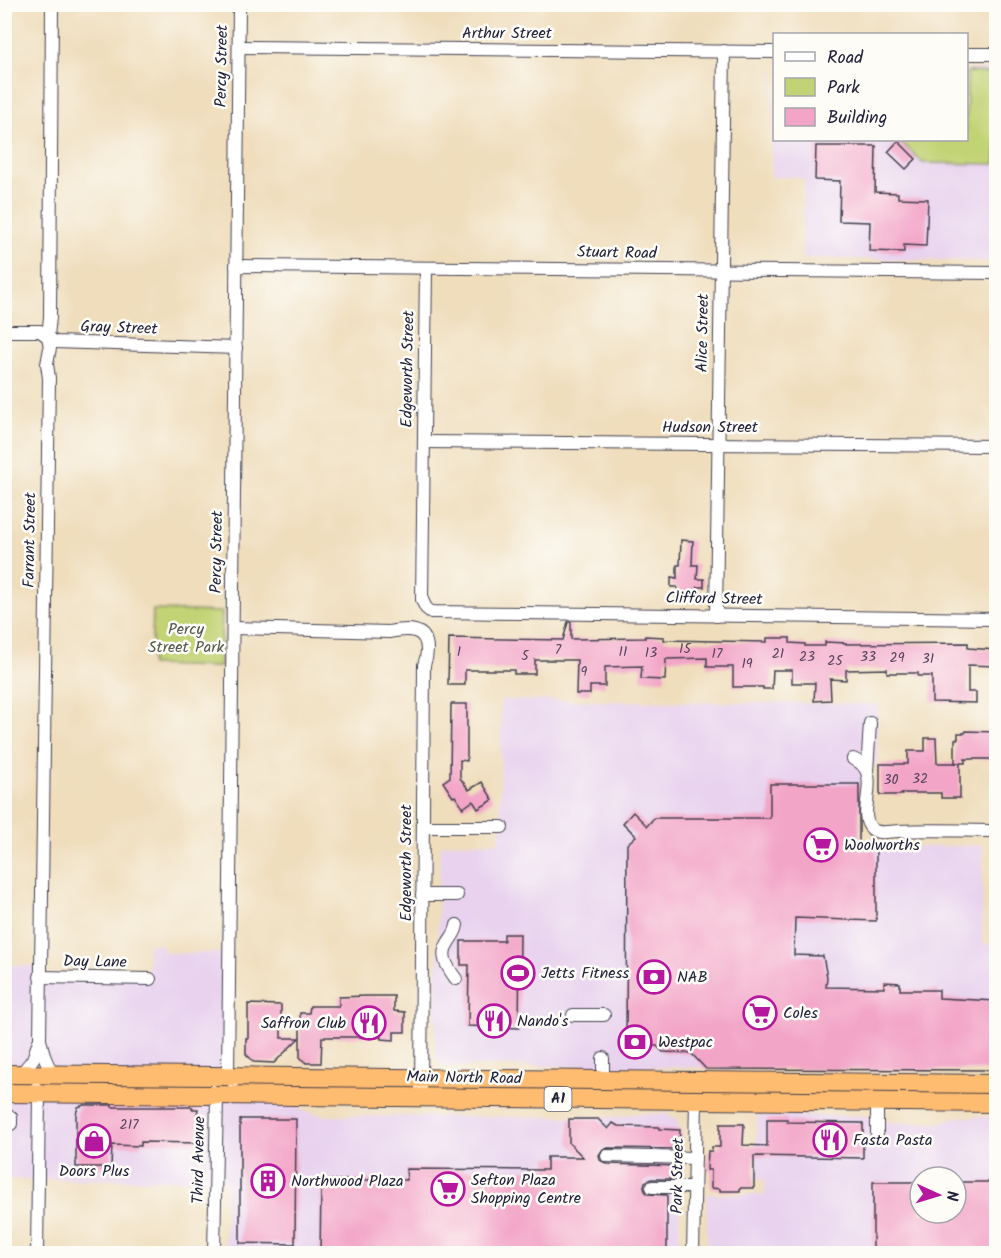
<svg xmlns="http://www.w3.org/2000/svg" width="1001" height="1258" font-family="Kalam,sans-serif">
<style>
.built{fill:#e8d2ee;fill-rule:evenodd}
.green{fill:#c2d375;stroke:#727a58;stroke-width:1.5}
.building{fill:#f3a5c7}
.lines{fill:none;stroke-linecap:round;stroke-linejoin:round}
.minor-casing{stroke:#413e4e;stroke-width:14}
.highway-casing{stroke:#413e4e;stroke-width:20}
.minor{stroke:#fff;stroke-width:12}
.highway{stroke:#febc71;stroke-width:18}
.labels{text-anchor:middle;dominant-baseline:central;stroke-width:5;stroke-linejoin:round;paint-order:stroke}
.number-label{font-size:14px;fill:#56435e}
.shield{fill:#fdfcf7;stroke:#646373;stroke-width:1.5}
.shield-label{font-size:15px;font-weight:bold;fill:#22223b}
.street-label{font-size:16px;fill:#22223b;stroke:#fdfcf7}
.park-label{font-size:16px;fill:#52574c;stroke:#fdfcf7}
.poi-label{font-size:16px;fill:#22223b;stroke:#fdfcf7;text-anchor:start}
</style>
<rect width="100%" height="100%" fill="#fdfcf7"/>
<filter id="ink" filterUnits="userSpaceOnUse"><feTurbulence type="fractalNoise" baseFrequency=".0167" numOctaves="2"/><feDisplacementMap in="SourceGraphic" scale="12" xChannelSelector="R" yChannelSelector="G"/><feConvolveMatrix kernelMatrix="1 2 1 2 8 2 1 2 1" color-interpolation-filters="sRGB"/></filter>
<filter id="wash" filterUnits="userSpaceOnUse"><feTurbulence type="fractalNoise" baseFrequency=".008" numOctaves="4" result="noise"/><feDisplacementMap in="SourceGraphic" scale="24" xChannelSelector="R" yChannelSelector="G"/><feGaussianBlur stdDeviation="1.35" result="paint"/><feColorMatrix in="noise" values="0 0 0 0 0 0 0 0 0 0 0 0 0 0 0 0 0 1.4 0 .05"/><feComposite in="paint" operator="in"/></filter>
<g filter="url(#wash)">
<rect width="100%" height="100%" fill="#efddbb"/>
<g class="built">
<polygon points="773,68 774,68 774,140 966,140 967,70 996,70 996,261 802,258 804,180 800,177 771,177"/>
<polygon points="501,700 878,704 877,762 860,784 860,849 983,845 982,944 996,944 996,1071 577,1066 444,1066 435,1058 440,848 448,843 500,842"/>
<polygon points="148,944 163,945 164,953 230,953 228,1087 299,1088 299,1110 328,1116 616,1117 633,1114 667,1114 676,1119 681,1130 679,1253 225,1253 226,1180 5,1179 5,965 40,966 40,974 148,976"/>
<path d="M 757,1115 L 867,1116 L 878,1122 L 939,1123 L 955,1117 L 996,1117 L 996,1253 L 707,1254 L 707,1194 L 765,1195 L 765,1180 L 756,1179 ZM 920,1177 L 956,1177 L 956,1213 L 920,1213 Z"/>
</g>
<g class="green">
<polygon points="967,72 996,73 996,164 923,163 899,140 885,141 885,140 966,140"/>
<polygon points="153,610 222,612 220,667 151,665"/>
</g>
<g id="blocks">
<g class="building">
<polygon points="898,141 916,159 906,169 888,152"/>
<polygon points="816,146 876,146 875,192 898,193 898,198 928,199 926,246 904,245 904,252 869,251 870,222 839,221 840,181 815,180"/>
<polygon points="681,540 693,541 692,565 698,565 697,579 704,579 704,587 697,587 697,593 678,592 677,587 671,587 671,577 677,578 677,565 680,565"/>
<polygon points="568,622 571,622 571,639 645,638 645,636 664,637 664,640 767,642 767,638 790,638 790,643 805,644 805,646 825,646 825,642 846,643 846,644 968,643 968,648 996,650 996,666 968,665 968,692 976,692 976,703 932,702 932,676 918,676 918,673 887,673 887,669 846,670 846,680 830,679 831,700 814,701 815,683 792,683 792,670 773,670 772,689 763,689 763,687 733,687 733,667 707,667 707,658 666,659 665,680 641,679 642,666 605,667 605,686 590,686 590,694 576,694 577,660 535,660 535,674 514,674 514,670 465,670 465,685 448,685 449,638 563,640"/>
<polygon points="451,704 467,704 467,761 460,760 460,778 469,790 482,782 493,800 478,809 473,801 463,808 455,796 453,797 443,782 450,777"/>
<polygon points="966,731 996,732 996,759 965,759 965,763 955,763 955,739 958,739 958,733 965,733"/>
<polygon points="925,738 936,738 937,763 960,763 960,798 941,798 941,793 902,793 902,795 880,795 880,764 908,764 908,751 925,751"/>
<polygon points="770,784 859,784 859,850 876,850 876,921 795,918 794,955 823,956 827,977 826,987 884,988 884,982 900,983 900,990 939,990 939,998 996,1001 996,1070 706,1069 691,1053 663,1052 657,1046 626,1045 627,844 636,836 623,823 633,812 647,826 654,818 770,818"/>
<polygon points="504,934 520,934 519,1028 468,1026 469,965 461,965 461,941 504,941"/>
<polygon points="367,996 394,996 394,1011 405,1012 405,1032 394,1032 394,1040 381,1039 381,1037 322,1037 321,1063 306,1063 300,1057 300,1013 309,1013 310,1006 339,1006 339,997"/>
<polygon points="248,1004 281,1005 281,1038 299,1038 274,1063 254,1062 246,1054 246,1038 248,1038"/>
<polygon points="84,1105 112,1105 112,1107 192,1107 192,1109 198,1109 197,1115 200,1115 200,1143 141,1142 141,1146 112,1145 111,1167 76,1167 76,1114 78,1107"/>
<polygon points="240,1119 296,1119 295,1244 240,1243"/>
<polygon points="569,1119 598,1119 608,1129 613,1123 618,1126 659,1127 659,1129 680,1130 679,1149 607,1148 603,1149 599,1155 600,1160 607,1164 679,1166 679,1179 651,1179 645,1182 644,1186 645,1191 648,1194 667,1195 667,1254 320,1254 321,1188 329,1180 407,1180 406,1169 547,1170 547,1157 583,1157 569,1143"/>
<polygon points="767,1119 787,1119 787,1122 863,1123 863,1158 754,1156 754,1188 740,1188 740,1191 720,1191 720,1189 711,1188 711,1170 707,1170 708,1151 712,1151 712,1147 720,1147 720,1124 744,1124 743,1145 767,1146"/>
<polygon points="873,1182 920,1182 920,1213 956,1213 956,1182 996,1182 996,1254 873,1254"/>
</g>
</g>
</g>
<g filter="url(#ink)">
<use href="#blocks" fill-opacity="0" stroke="#413e4e" stroke-width="1.5"/>
<g class="lines">
<g class="minor-casing">
<g id="minor">
<polyline points="52,4 50,317 48,336 50,348 47,364 49,378 40,1040 45,1058 52,1074"/>
<polyline points="239,47 774,52"/>
<polyline points="966,54 996,54"/>
<polyline points="236,266 996,273"/>
<polyline points="426,268 422,600 426,608 431,612 996,619"/>
<polyline points="4,331 40,331 55,342 236,348"/>
<polyline points="424,442 996,446"/>
<polyline points="716,616 724,51"/>
<path d="M 233,628 L 389,632 C 406,629 427,626 427,650 C 427,656 426,660 424,665 L 421,1097"/>
<path d="M 853,759 C 886,771 854,814 872,829 C 879,835 890,831 899,831 C 931,829 964,831 996,831"/>
<polyline points="867,772 870,723"/>
<polyline points="423,827 502,827"/>
<polyline points="422,895 457,895"/>
<polyline points="40,977 150,979"/>
<path d="M 456,979 C 448,968 439,956 448,943 C 452,936 456,933 457,925"/>
<polyline points="573,1015 604,1015"/>
<polyline points="21,1074 33,1059 39,1041"/>
<polyline points="603,1080 603,1058"/>
<polyline points="233,1082 228,1076 239,4"/>
<polyline points="36,1088 39,1094 37,1254"/>
<polyline points="213,1091 217,1095 214,1254"/>
<polyline points="4,1113 11,1117 11,1124"/>
<polyline points="877,1134 877,1102"/>
<polyline points="607,1156 695,1158"/>
<polyline points="652,1187 694,1187"/>
<polyline points="693,1254 696,1100"/>
</g>
</g>
<g class="highway-casing">
<g id="highway">
<polyline points="4,1074 996,1084"/>
<polyline points="4,1093 996,1103"/>
</g>
</g>
<use href="#minor" class="minor"/>
<use href="#highway" class="highway"/>
</g>
</g>
<defs>
<g id="supermarket-ring" transform="scale(1.725)"><circle r="9.5" fill="#fdfcf7" stroke="#b5179e" stroke-width="1.5"/><path d="M-6-5.5h2.5l.6 2H6L4.5 2H-2.5L-4.4-4H-6ZM-1.5 3.2a1.3 1.3 0 1 0 .1 0ZM3 3.2a1.3 1.3 0 1 0 .1 0Z" fill="#b5179e"/></g>
<g id="stadium-ring" transform="scale(1.725)"><circle r="9.5" fill="#fdfcf7" stroke="#b5179e" stroke-width="1.5"/><path d="M0-5a6.5 5 0 1 0 0 10a6.5 5 0 1 0 0-10ZM-3.5-1.8h7v3.6h-7Z" fill="#b5179e"/></g>
<g id="bank-ring" transform="scale(1.725)"><circle r="9.5" fill="#fdfcf7" stroke="#b5179e" stroke-width="1.5"/><path d="M-6-4H6V4H-6ZM0-2.3a2.3 2.3 0 1 0 0 4.6a2.3 2.3 0 1 0 0-4.6Z" fill="#b5179e"/></g>
<g id="restaurant-ring" transform="scale(1.725)"><circle r="9.5" fill="#fdfcf7" stroke="#b5179e" stroke-width="1.5"/><path d="M-5-6h1v4h1v-4h1v4h1v-4h1v5L-1.5 .5V6h-2V.5L-5-1ZM5-6V6H3V1.5H1.5Q1.5-4 5-6Z" fill="#b5179e"/></g>
<g id="shop-ring" transform="scale(1.725)"><circle r="9.5" fill="#fdfcf7" stroke="#b5179e" stroke-width="1.5"/><path d="M-5-2.5h2.3a2.7 3.5 0 0 1 5.4 0H5L5.5 6h-11ZM-1.5-2.5h3a1.5 2.3 0 0 0-3 0Z" fill="#b5179e"/></g>
<g id="building-ring" transform="scale(1.725)"><circle r="9.5" fill="#fdfcf7" stroke="#b5179e" stroke-width="1.5"/><path d="M-4-6H4V6H1V3H-1V6H-4ZM-2.5-4.3h1.7v1.8h-1.7ZM.8-4.3h1.7v1.8H.8ZM-2.5-1h1.7V.8h-1.7ZM.8-1h1.7V.8H.8Z" fill="#b5179e"/></g>
</defs>
<g fill-rule="evenodd">
<use href="#supermarket-ring" x="821" y="845"/>
<use href="#stadium-ring" x="518" y="973"/>
<use href="#bank-ring" x="654" y="977"/>
<use href="#supermarket-ring" x="760" y="1013"/>
<use href="#restaurant-ring" x="494" y="1021"/>
<use href="#restaurant-ring" x="369" y="1023"/>
<use href="#bank-ring" x="635" y="1042"/>
<use href="#restaurant-ring" x="830" y="1140"/>
<use href="#shop-ring" x="94" y="1141"/>
<use href="#building-ring" x="268" y="1181"/>
<use href="#supermarket-ring" x="448" y="1189"/>
</g>
<g class="labels">
<g class="number-label">
<text x="685" y="649">15</text>
<text x="558" y="650">7</text>
<text x="459" y="652">1</text>
<text x="623" y="652">11</text>
<text x="651" y="653">13</text>
<text x="717" y="654">17</text>
<text x="778" y="654">21</text>
<text x="525" y="656">5</text>
<text x="807" y="657">23</text>
<text x="868" y="657">33</text>
<text x="897" y="658">29</text>
<text x="928" y="659">31</text>
<text x="835" y="661">25</text>
<text x="747" y="664">19</text>
<text x="584" y="672">9</text>
<text x="920" y="779">32</text>
<text x="891" y="780">30</text>
<text x="129" y="1125">217</text>
</g>
<rect class="shield" x="544.5" y="1087" width="27" height="24" rx="4.5"/>
<g class="shield-label">
<text x="558" y="1099">A1</text>
</g>
<g class="street-label">
<text x="507" y="33">Arthur Street</text>
<text transform="translate(222 66) rotate(-89)">Percy Street</text>
<text transform="translate(617 253) rotate(1)">Stuart Road</text>
<text transform="translate(119 328) rotate(2)">Gray Street</text>
<text transform="translate(703 333) rotate(-89)">Alice Street</text>
<text transform="translate(408 369) rotate(-89)">Edgeworth Street</text>
<text x="710" y="427">Hudson Street</text>
<text transform="translate(30 540) rotate(-89)">Farrant Street</text>
<text transform="translate(217 552) rotate(-89)">Percy Street</text>
<text transform="translate(714 599) rotate(1)">Clifford Street</text>
<text transform="translate(406 863) rotate(-90)">Edgeworth Street</text>
<text transform="translate(95 962) rotate(1)">Day Lane</text>
<text transform="translate(464 1078) rotate(1)">Main North Road</text>
<text transform="translate(199 1160) rotate(-89)">Third Avenue</text>
<text transform="translate(678 1176) rotate(-89)">Park Street</text>
</g>
<g class="park-label">
<text x="186" y="629">Percy<tspan x="186" dy="18">Street Park</tspan></text>
</g>
<g class="poi-label">
<text x="844" y="845">Woolworths</text>
<text x="541" y="973">Jetts Fitness</text>
<text x="677" y="977">NAB</text>
<text x="783" y="1013">Coles</text>
<text x="517" y="1021">Nando's</text>
<text x="346" y="1023" text-anchor="end">Saffron Club</text>
<text x="658" y="1042">Westpac</text>
<text x="853" y="1140">Fasta Pasta</text>
<text x="94" y="1171" text-anchor="middle">Doors Plus</text>
<text x="471" y="1180">Sefton Plaza<tspan x="471" dy="18">Shopping Centre</tspan></text>
<text x="291" y="1181">Northwood Plaza</text>
</g>
</g>
<rect width="1001" height="1258" fill="none" stroke="#fdfcf7" stroke-width="24"/>
<rect x="773" y="33" width="195" height="108" fill="#fdfcf7" stroke="#a5a5ac" stroke-width="1.5"/>
<rect x="785" y="52" width="30" height="9" fill="#ffffff" stroke="#a5a5ac" stroke-width="1.5"/>
<text x="827" y="63" font-size="18" fill="#22223b">Road</text>
<rect x="785" y="78" width="30" height="18" fill="#c2d375" stroke="#a5a5ac" stroke-width="1.5"/>
<text x="827" y="93" font-size="18" fill="#22223b">Park</text>
<rect x="785" y="108" width="30" height="18" fill="#f3a5c7" stroke="#a5a5ac" stroke-width="1.5"/>
<text x="827" y="123" font-size="18" fill="#22223b">Building</text>
<g transform="translate(938 1195) rotate(94)"><circle r="28" fill="#fdfcf7" stroke="#a5a5ac" stroke-width="1.5"/>
<path d="M0-4.5L10 22L0 15L-10 22Z" fill="#b5179e"/>
<text y="-9" font-size="16" font-weight="bold" text-anchor="middle" fill="#22223b">N</text>
</g>
</svg>
